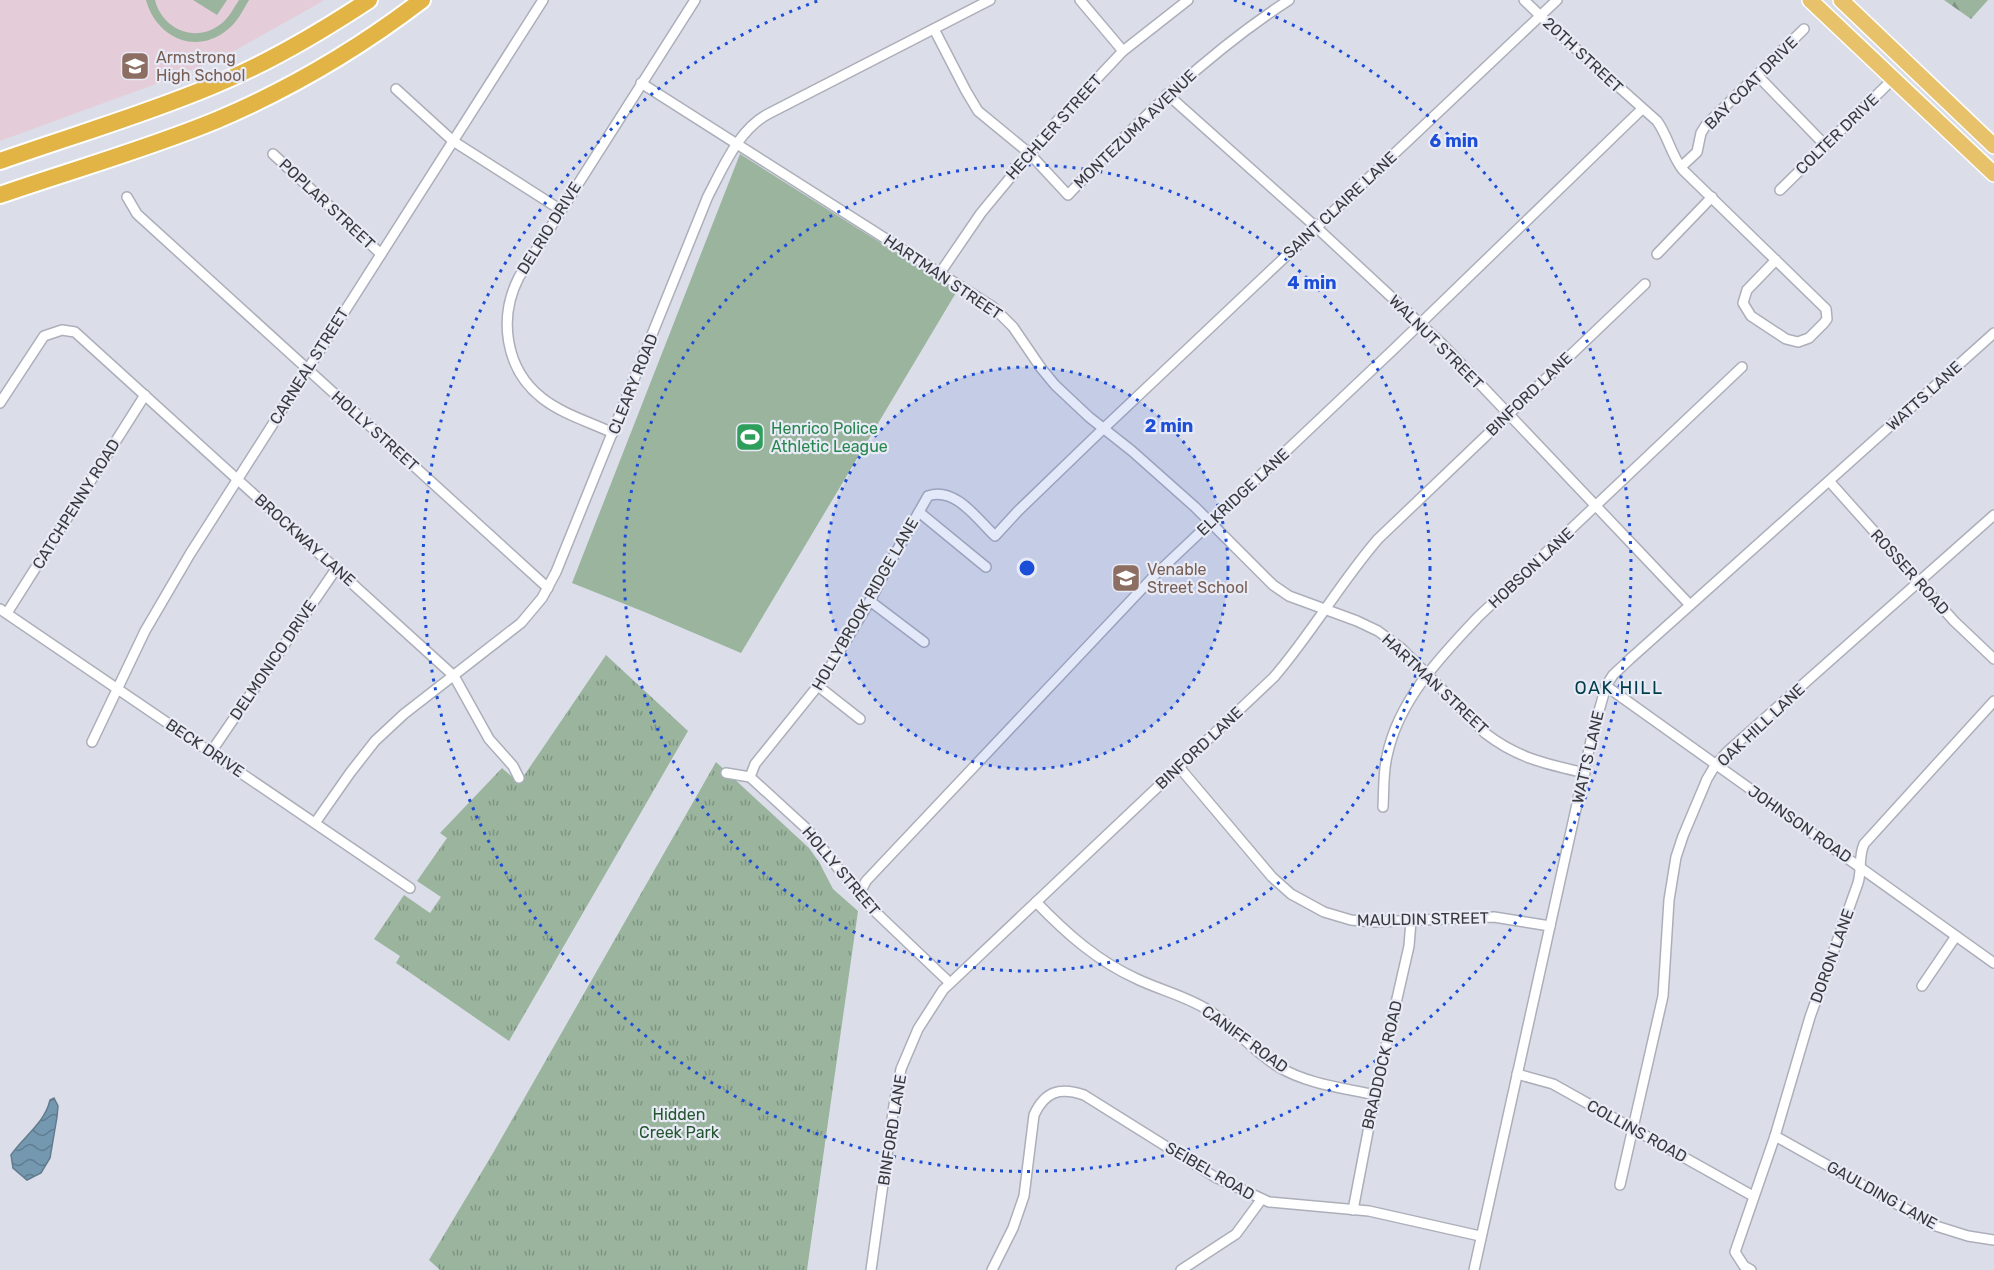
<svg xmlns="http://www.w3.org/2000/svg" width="1994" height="1270" font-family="Rubik,sans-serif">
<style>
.education{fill:#e4cdd9}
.grass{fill:#9ab49e}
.forest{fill:url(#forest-firs)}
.park{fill:url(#park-tufts)}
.water{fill:url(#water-waves);stroke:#627c8e;stroke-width:1.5}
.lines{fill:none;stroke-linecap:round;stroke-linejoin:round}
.minor-casing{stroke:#acafb9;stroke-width:12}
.trunk-casing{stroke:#fff;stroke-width:18}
.motorway-casing{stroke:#fff;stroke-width:20}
.minor{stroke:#fff;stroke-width:9}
.trunk{stroke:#e8c26a;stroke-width:15}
.motorway{stroke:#e2b345;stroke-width:16}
.ring{fill:none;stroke:#1d4ed8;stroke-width:3;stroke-dasharray:3 6}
.labels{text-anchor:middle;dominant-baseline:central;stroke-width:4.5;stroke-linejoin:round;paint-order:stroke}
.street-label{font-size:16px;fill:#393a3e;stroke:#e8ebf6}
.education-label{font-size:16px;fill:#785e54;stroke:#e8ebf6;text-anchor:start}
.leisure-label{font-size:16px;fill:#27864d;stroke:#e8ebf6;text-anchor:start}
.park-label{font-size:16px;fill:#245630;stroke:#e8ebf6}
.neighbourhood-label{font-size:18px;letter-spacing:1.5px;fill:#003c4a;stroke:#e8ebf6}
.centre{fill:#1d4ed8;stroke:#e8ebf6;stroke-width:3}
.ring-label{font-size:18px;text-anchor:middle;font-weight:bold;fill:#1d4ed8;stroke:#e8ebf6;stroke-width:4.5;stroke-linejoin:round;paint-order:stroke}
</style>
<defs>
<pattern id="forest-firs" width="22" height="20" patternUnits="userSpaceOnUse" patternTransform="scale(1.5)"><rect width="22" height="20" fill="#9ab49e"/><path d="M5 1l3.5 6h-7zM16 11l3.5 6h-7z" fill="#7f9382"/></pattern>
<pattern id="park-tufts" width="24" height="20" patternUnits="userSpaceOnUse" patternTransform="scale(1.5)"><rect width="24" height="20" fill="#9ab49e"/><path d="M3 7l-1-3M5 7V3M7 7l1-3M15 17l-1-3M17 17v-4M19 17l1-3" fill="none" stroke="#7f9382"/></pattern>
<pattern id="water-waves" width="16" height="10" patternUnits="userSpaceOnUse" patternTransform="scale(1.5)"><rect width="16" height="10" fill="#7498b0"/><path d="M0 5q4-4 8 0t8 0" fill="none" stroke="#607d91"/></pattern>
</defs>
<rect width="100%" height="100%" fill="#dbdee9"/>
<polygon class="education" points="0,0 325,0 225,56 175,77 0,141"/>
<g class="grass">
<path d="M 146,0 L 155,0 C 162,28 193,43 218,26 C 228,20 233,9 239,0 L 249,0 C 243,10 237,23 227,30 C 195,56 156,37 146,0 Z"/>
<polygon points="193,0 227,0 217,15"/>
<polygon points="740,154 957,291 741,653 647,613 572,583"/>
</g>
<polygon class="forest" points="1944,0 1988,0 1971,19"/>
<g class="park">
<polygon points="606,655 688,731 509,1041 396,963 400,956 374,939 404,895 430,913 441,897 417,881 447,838 440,833 502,768 519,783"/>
<polygon points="716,762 809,848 819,862 833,889 858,911 807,1270 440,1270 429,1260 493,1153"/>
</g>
<path class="water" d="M 54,1098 L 58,1106 L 57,1117 L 50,1158 L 41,1173 L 27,1180 L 13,1168 L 11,1155 C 23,1137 45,1123 50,1100 Z"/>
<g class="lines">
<g class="minor-casing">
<g id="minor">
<polyline points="1080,0 1123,51"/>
<path d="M 1524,0 L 1555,30 L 1657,121 C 1668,136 1671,155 1683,170 L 1826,309 L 1827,319 L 1824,323 L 1809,338 L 1798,342 L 1786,339 L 1751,316 L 1743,303 L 1747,290 L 1776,260"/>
<path d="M 934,29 L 966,91 L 978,111 L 1029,153 L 1068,195 C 1136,123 1206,54 1289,0"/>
<polyline points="1757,75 1825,145"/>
<path d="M 641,83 L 993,307 L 1013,327 L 1041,368 L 1055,385 L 1089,417 L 1132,451 L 1195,507 L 1273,585 L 1289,596 L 1357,621 L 1378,631 L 1401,648 L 1485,733 C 1517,758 1546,764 1585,773"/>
<polyline points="396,89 453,141 561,210"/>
<polyline points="1167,94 1316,227 1442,344 1690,605"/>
<polyline points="273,154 381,254"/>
<polyline points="1681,167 1697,152 1701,133 1706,125 1804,29"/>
<polyline points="1780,190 1894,78"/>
<polyline points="127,197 137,214 548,588"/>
<polyline points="1657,254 1712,197"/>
<polyline points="940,273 981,213 1057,121 1123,51 1188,0"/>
<polyline points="0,403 44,336 62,330 75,332 454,676 489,739 513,766 519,778"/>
<path d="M 613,433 C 590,422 562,414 542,398 C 505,369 498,318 519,277 L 695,0"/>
<polyline points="1830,482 1954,621 1994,659"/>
<polyline points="919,512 986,567"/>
<polyline points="870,601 924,642"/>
<polyline points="0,609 410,888"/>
<polyline points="7,613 145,395"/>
<polyline points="818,686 860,719"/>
<polyline points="1606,686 1994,963"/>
<polyline points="92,742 145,631 190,554 543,0"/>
<polyline points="211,752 336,569"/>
<polyline points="1179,767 1272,877 1291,894 1324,912 1351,920 1374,922 1494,917 1550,926"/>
<polyline points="726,773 750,777 808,830 838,868 861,891 863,900 950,983"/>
<path d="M 750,777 L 755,764 L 821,682 L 870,601 L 887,568 L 928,496 C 955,486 978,520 995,536 L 1018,511 L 1104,428 L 1557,0"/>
<path d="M 1383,807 C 1384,790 1383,773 1387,756 C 1398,701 1441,656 1478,617 L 1742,367"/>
<path d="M 315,823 L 350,773 L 375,741 L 404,714 L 521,623 L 542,598 L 556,572 L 708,196 C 723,168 738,130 768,114 L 990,0"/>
<polyline points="861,891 866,881 1155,575 1395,348 1642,109"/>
<path d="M 1036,902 C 1066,933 1097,961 1137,979 C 1160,990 1186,996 1208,1010 C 1234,1026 1253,1052 1279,1067 C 1307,1084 1344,1088 1375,1095"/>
<polyline points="1922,986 1956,936"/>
<polyline points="1517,1074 1553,1084 1753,1196"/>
<polyline points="1775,1136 1936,1226 1968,1236 1994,1240"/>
<polyline points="1620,1185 1663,996 1669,900 1676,857 1683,836 1707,779 1716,764 1728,751 1994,515"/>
<polyline points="1353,1210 1375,1095 1409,946 1411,921"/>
<path d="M 871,1270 L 894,1105 L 901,1069 L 918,1029 L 943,990 L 1274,677 C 1312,633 1340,583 1378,539 L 1645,284"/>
<path d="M 992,1270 L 1013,1228 L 1024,1196 L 1034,1115 C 1045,1091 1060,1087 1084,1095 L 1215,1177 L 1269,1202 L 1369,1211 L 1480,1236"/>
<polyline points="1181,1270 1236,1234 1261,1200"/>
<polyline points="1474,1270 1592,736 1606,686 1613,675 1630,659 1994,333"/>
<path d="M 1751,1270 L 1744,1266 L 1735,1252 L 1775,1136 L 1810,1017 L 1858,883 C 1862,870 1858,858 1864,844 L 1994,701"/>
</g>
</g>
<g class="trunk-casing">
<g id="trunk">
<polyline points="1810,0 1994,174"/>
<polyline points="1841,0 1994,146"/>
</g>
</g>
<g class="motorway-casing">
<g id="motorway">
<path d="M 0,161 C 71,136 143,115 212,86 C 267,64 319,33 369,0"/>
<path d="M 0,195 C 72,170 147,149 217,120 C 290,89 358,49 422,0"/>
</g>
</g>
<use href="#minor" class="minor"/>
<use href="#trunk" class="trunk"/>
<use href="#motorway" class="motorway"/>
</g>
<circle cx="1027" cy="568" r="201" fill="#1d4ed8" fill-opacity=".12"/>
<g class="ring">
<circle cx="1027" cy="568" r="201"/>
<circle cx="1027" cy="568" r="403"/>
<path d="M1234 0A604 604 0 1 1 820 0"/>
</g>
<defs>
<g id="school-square" transform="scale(1.5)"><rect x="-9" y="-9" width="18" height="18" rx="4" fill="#8d6e63" stroke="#e8ebf6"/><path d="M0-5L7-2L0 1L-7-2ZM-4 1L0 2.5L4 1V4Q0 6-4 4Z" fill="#fff"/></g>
<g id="stadium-square" transform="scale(1.5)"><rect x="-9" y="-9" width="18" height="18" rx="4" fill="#2e9e5b" stroke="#e8ebf6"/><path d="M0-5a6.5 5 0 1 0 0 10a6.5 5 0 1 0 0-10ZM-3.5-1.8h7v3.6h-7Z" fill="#fff"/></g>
</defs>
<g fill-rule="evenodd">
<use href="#school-square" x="135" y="66"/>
<use href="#stadium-square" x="750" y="437"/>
<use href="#school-square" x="1126" y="578"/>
</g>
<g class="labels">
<g class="street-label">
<text transform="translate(1583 55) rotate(43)">20TH STREET</text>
<text transform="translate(1751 83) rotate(-45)">BAY COAT DRIVE</text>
<text transform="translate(1054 127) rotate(-48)">HECHLER STREET</text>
<text transform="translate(1135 129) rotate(-44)">MONTEZUMA AVENUE</text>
<text transform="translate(1837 134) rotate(-44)">COLTER DRIVE</text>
<text transform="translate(327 204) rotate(43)">POPLAR STREET</text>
<text transform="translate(1340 205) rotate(-43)">SAINT CLAIRE LANE</text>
<text transform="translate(549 228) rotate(-58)">DELRIO DRIVE</text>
<text transform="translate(943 277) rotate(34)">HARTMAN STREET</text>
<text transform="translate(1436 342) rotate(45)">WALNUT STREET</text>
<text transform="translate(309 366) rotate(-58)">CARNEAL STREET</text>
<text transform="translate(633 384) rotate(-68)">CLEARY ROAD</text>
<text transform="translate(1529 394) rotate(-44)">BINFORD LANE</text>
<text transform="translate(1924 396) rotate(-42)">WATTS LANE</text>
<text transform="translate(375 431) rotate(42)">HOLLY STREET</text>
<text transform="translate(1243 492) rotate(-43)">ELKRIDGE LANE</text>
<text transform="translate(76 504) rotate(-58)">CATCHPENNY ROAD</text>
<text transform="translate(305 540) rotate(42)">BROCKWAY LANE</text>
<text transform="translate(1531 568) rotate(-43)">HOBSON LANE</text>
<text transform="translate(1910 572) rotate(48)">ROSSER ROAD</text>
<text transform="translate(865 604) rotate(-60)">HOLLYBROOK RIDGE LANE</text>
<text transform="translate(273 660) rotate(-56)">DELMONICO DRIVE</text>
<text transform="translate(1435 684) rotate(43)">HARTMAN STREET</text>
<text transform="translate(1761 725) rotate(-43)">OAK HILL LANE</text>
<text transform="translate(205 748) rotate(34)">BECK DRIVE</text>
<text transform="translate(1199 748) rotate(-43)">BINFORD LANE</text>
<text transform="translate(1588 757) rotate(-77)">WATTS LANE</text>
<text transform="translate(1800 824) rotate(35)">JOHNSON ROAD</text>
<text transform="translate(841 871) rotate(50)">HOLLY STREET</text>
<text transform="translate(1423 919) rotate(-1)">MAULDIN STREET</text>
<text transform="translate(1832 956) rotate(-70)">DORON LANE</text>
<text transform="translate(1245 1039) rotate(36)">CANIFF ROAD</text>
<text transform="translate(1382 1065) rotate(-77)">BRADDOCK ROAD</text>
<text transform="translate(892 1130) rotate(-81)">BINFORD LANE</text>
<text transform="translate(1637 1131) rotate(29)">COLLINS ROAD</text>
<text transform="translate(1210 1171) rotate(30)">SEIBEL ROAD</text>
<text transform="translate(1882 1195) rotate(29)">GAULDING LANE</text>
</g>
<g class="education-label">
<text x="156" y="57">Armstrong<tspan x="156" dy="18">High School</tspan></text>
<text x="1147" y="569">Venable<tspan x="1147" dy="18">Street School</tspan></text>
</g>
<g class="leisure-label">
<text x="771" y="428">Henrico Police<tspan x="771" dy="18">Athletic League</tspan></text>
</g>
<g class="park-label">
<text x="679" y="1114">Hidden<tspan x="679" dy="18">Creek Park</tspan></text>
</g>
<g class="neighbourhood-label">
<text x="1619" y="688">OAK HILL</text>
</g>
</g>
<circle cx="1027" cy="568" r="9" class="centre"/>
<g class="ring-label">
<text x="1454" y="147">6 min</text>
<text x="1312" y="289">4 min</text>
<text x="1169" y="432">2 min</text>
</g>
</svg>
